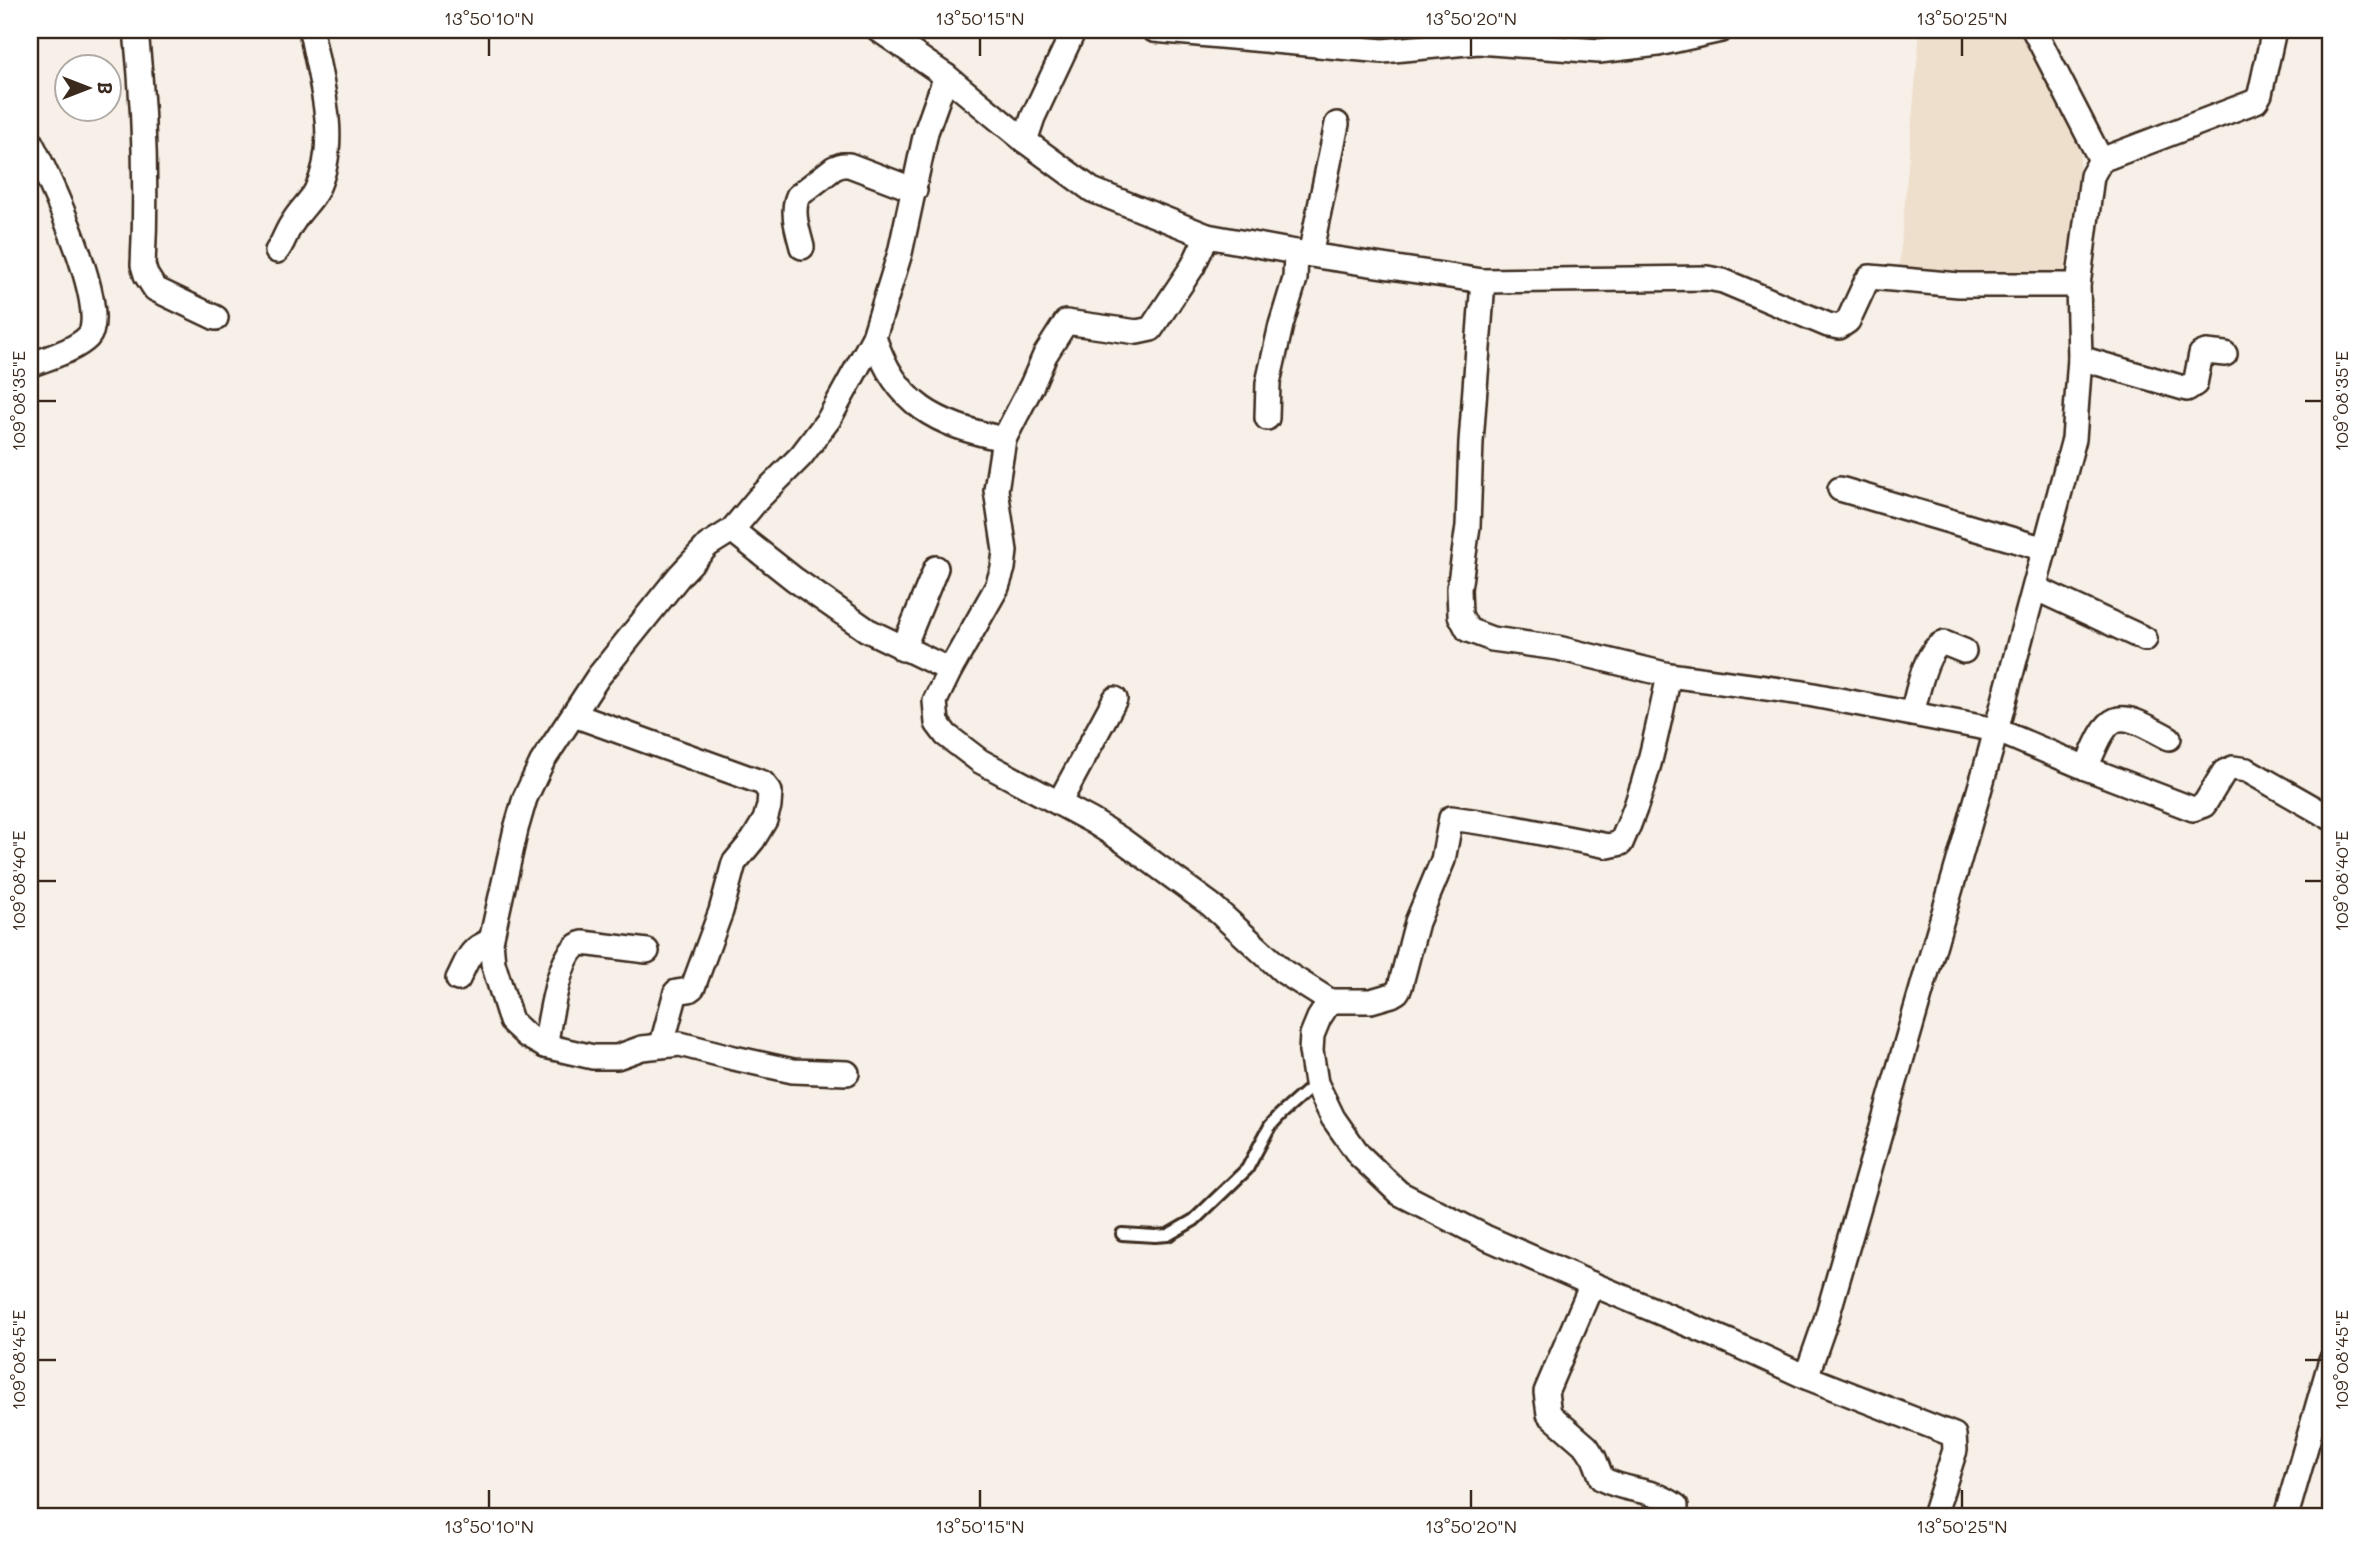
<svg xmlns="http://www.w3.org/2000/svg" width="2361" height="1546" font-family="Mali,sans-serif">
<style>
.built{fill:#eedecc}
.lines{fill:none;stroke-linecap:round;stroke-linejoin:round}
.lane-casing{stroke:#3b2a1e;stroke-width:16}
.street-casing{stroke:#3b2a1e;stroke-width:28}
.lane{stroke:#fff;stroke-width:10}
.street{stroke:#fff;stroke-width:23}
.ticks{fill:none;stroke:#3b2a1e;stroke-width:2.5}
.neatline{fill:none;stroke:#3b2a1e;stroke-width:2.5}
.ticks-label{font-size:18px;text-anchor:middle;fill:#3b2a1e}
</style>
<rect width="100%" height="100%" fill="#f7f0e8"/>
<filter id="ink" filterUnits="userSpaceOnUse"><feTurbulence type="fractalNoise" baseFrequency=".0143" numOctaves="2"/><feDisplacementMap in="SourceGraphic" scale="14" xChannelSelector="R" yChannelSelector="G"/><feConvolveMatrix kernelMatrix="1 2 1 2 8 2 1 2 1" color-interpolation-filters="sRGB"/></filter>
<g filter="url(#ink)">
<polygon class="built" points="1920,30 2025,30 2081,154 2065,274 1899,268"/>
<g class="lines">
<g class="lane-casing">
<polyline id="lane" points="1122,1234 1155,1236 1168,1235 1194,1220 1247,1169 1270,1126 1281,1114 1316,1083"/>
</g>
<g class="street-casing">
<g id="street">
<path d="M 136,30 C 144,108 147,187 143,265 L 146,275 L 155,289 L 216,318"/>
<polyline points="879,30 946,76 1025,141 1092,190 1207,236 1323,257 1483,281 1707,278 1723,281 1828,325 1839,327 1848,321 1866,282 1870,277 1959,285 2078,285 2092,176 2101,160 2256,101 2260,94 2274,30"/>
<polyline points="1154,30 1383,51 1478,42 1599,51 1658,44 1721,30"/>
<polyline points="2034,30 2101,160"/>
<path d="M 30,141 C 46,171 112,311 88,337 C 74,351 47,358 30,365"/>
<polyline points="1025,141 1033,117 1074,30"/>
<path d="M 1207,236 L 1193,266 L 1151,329 L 1137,332 L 1066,322 L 1045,355 L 1032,385 L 1004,439 L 996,490 L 1005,551 L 1003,568 L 997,587 L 950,670 L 935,701 L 937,723 L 946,735 L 980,761 L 1092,821 L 1122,840 L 1211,905 L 1284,972 L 1330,1001 L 1371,1001 L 1392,995 L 1397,992 L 1400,987 L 1417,922 L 1443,860 L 1451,818 L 1500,825 L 1608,846 L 1621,843 C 1646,789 1657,733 1669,675"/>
<path d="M 802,247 C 798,231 791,212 798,196 L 834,168 L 842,165 L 849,165 L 915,190"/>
<path d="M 277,251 C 284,242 286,231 293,222 C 299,211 310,202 316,191 C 341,141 320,81 311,30"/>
<polyline points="1310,255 1337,124"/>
<polyline points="1483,281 1471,442 1468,526 1459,589 1460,615 1468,630 1492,639 1558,648 1669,675 1803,693 1996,730 2086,768 2193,809 2204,805 2224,772 2233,768 2247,770 2331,818"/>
<path d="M 874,337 C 896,405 937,425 1004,439"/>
<polyline points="2080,358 2187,389 2195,384 2201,354 2206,352 2225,354"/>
<polyline points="1267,418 1268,383 1281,325 1295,279 1296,252"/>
<polyline points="1840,489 2045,549"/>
<polyline points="732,530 794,579 867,630 950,670"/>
<polyline points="2035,588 2145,639"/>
<polyline points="903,649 936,568"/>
<path d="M 1912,714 C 1917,696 1925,648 1944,643 L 1964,651"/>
<polyline points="574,715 763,783 770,792 769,806 765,820 753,840 734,863 721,911 693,987 689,990 676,992 662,1044"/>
<path d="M 2086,768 C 2110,711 2113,707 2169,738"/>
<polyline points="1059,803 1115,699"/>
<path d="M 458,979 C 468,959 469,949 491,941"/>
<polyline points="1330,1001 1319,1018 1312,1035 1311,1051 1316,1083 1333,1118 1359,1155 1399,1193 1485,1237 1592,1284 1730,1342 1806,1377 1954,1435 1955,1450 1934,1516"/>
<path d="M 545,1046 C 550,1023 558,948 583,943 L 647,951"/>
<polyline points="847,1073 793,1071 734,1058 680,1044 642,1048 617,1057 593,1057 545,1046 527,1036 511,1021 493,963 491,941 516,829 525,798 542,762 598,677 680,575 708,545 732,530 758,499 801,456 829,419 874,337 900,253 926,132 946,76"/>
<path d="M 1592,1284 L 1546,1392 L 1549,1414 L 1587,1447 L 1594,1458 L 1602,1479 C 1630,1493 1650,1487 1676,1506"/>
<polyline points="1806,1377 1827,1317 1990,753 2074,439 2080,358 2078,285"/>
<polyline points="2286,1516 2331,1360"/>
</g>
</g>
<use href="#lane" class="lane"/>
<use href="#street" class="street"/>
</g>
</g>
<path class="ticks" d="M 489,38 L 489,56M 980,38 L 980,56M 1471,38 L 1471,56M 1962,38 L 1962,56M 38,401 L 56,401M 2305,401 L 2322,401M 38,881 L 56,881M 2305,881 L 2322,881M 38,1360 L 56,1360M 2305,1360 L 2322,1360M 489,1490 L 489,1508M 980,1490 L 980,1508M 1471,1490 L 1471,1508M 1962,1490 L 1962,1508"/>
<rect width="2361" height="1546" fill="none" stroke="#fff" stroke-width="77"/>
<g transform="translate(88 88) rotate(90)"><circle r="33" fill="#ffffff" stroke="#b1aaa5" stroke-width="2"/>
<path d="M0-5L12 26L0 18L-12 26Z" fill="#3b2a1e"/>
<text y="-10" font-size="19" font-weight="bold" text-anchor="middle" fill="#3b2a1e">B</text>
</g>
<rect x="38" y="38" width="2284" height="1470" class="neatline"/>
<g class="ticks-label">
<text x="489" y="25">13°50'10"N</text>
<text x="980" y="25">13°50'15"N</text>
<text x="1471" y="25">13°50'20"N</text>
<text x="1962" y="25">13°50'25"N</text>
<text transform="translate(2342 401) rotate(-90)" y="6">109°08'35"E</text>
<text transform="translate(19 401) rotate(-90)" y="6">109°08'35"E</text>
<text transform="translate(2342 881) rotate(-90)" y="6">109°08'40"E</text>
<text transform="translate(19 881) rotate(-90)" y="6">109°08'40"E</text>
<text transform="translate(19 1360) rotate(-90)" y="6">109°08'45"E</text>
<text transform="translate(2342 1360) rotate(-90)" y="6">109°08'45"E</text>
<text x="489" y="1533">13°50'10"N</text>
<text x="980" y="1533">13°50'15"N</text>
<text x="1471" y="1533">13°50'20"N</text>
<text x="1962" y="1533">13°50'25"N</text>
</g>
</svg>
